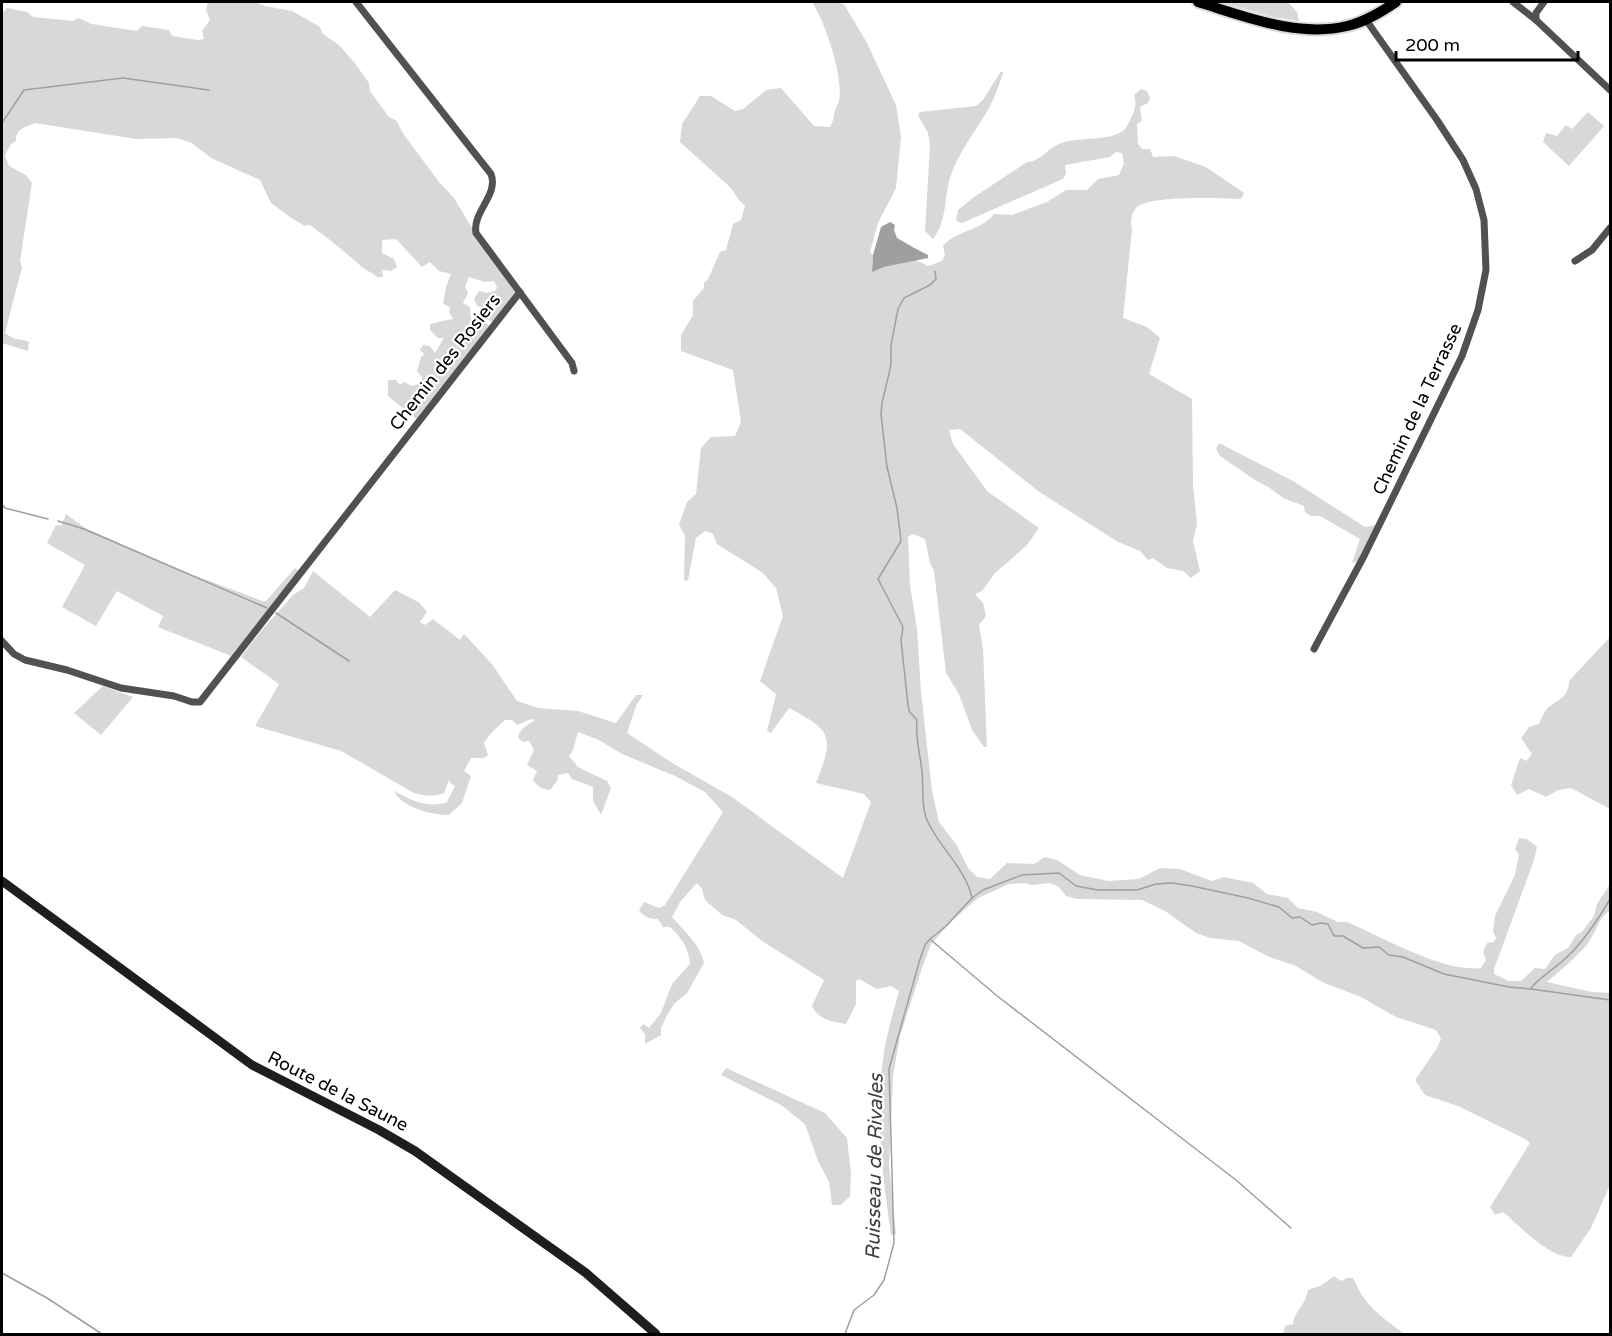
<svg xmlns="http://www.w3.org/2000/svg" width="1612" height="1336" font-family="'Varela Round',sans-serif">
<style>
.green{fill:#d8d8d8}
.water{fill:#9f9f9f}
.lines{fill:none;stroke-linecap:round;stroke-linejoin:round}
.stream{stroke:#9f9f9f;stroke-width:1.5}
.primary-casing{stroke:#dbdbdb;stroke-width:14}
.street{stroke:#515151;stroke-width:7}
.secondary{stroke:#1e1e1e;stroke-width:9}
.primary{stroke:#000;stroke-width:10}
.labels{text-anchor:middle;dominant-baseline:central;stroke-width:4.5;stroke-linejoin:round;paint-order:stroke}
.street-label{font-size:18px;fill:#000;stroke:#fff}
.water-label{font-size:20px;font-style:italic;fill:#404040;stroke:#fff}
</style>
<rect width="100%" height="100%" fill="#fff"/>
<g class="green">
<path d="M 208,2 L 255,2 L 265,6 L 292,11 L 320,27 L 323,34 L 339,45 L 354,62 L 369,83 L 370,91 L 389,117 L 397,121 L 402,132 L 439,182 L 454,198 L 475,233 L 480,234 L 496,255 L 504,272 L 516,290 L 511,300 L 492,322 L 482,316 L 489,308 L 487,305 L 483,308 L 477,306 L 474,299 L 479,291 L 487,293 L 495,291 L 497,287 L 494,281 L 485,282 L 469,277 L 465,287 L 468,293 L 463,303 L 470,307 L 471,319 L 478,323 L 485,322 L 489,326 L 416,419 L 388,396 L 388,380 L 396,380 L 400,385 L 404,382 L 412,386 L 421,383 L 422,377 L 417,371 L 421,357 L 424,354 L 420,350 L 423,345 L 430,346 L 435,353 L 444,338 L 438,338 L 430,330 L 430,324 C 438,322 445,320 453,319 L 449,312 L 450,307 L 443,304 L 446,287 L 451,274 L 439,271 L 430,262 L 422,267 L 396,239 L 382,240 L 382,253 L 394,259 L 397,267 L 391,271 L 382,270 L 383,277 L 377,277 C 373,273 367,271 362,267 C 345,252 328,238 310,225 L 305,226 L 293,219 L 271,203 L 260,180 L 211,158 L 192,143 L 176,138 L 136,139 L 35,123 C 26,127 15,129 16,141 L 11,144 L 5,155 L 9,166 L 26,175 L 32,183 L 20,261 L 22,267 L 5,333 C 16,341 18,338 29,342 L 28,351 L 2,343 L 2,13 L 7,8 L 27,12 L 33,17 L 73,21 L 78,18 L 92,24 L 137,31 L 142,26 L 169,30 L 172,36 L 198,40 L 204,39 L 202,31 L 210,20 L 206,10 Z"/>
<path d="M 812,2 L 841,2 L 845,6 L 866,41 L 896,105 L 901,137 L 896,188 L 878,223 L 870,252 L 873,255 L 872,272 L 884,267 L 916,260 L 928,266 L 942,261 L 945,255 L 943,246 C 958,229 982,231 994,214 L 1012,215 L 1047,202 L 1066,190 L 1087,190 L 1098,179 L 1119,175 L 1124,163 L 1122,153 L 1116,152 L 1110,157 L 1065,165 L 1066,173 L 1063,179 L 962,223 L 956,221 L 958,210 L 974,197 L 1027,162 C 1041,161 1047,149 1059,144 C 1077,136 1110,142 1124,130 C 1127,127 1129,122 1131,118 C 1135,110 1137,104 1134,95 L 1141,89 L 1147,91 L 1150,98 L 1148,103 L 1140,107 L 1142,121 L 1137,124 L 1138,144 L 1142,149 L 1150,149 L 1153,157 L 1174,156 L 1206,167 L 1244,193 L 1241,199 C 1221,198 1151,195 1137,207 C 1131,213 1130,222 1132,229 L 1123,318 L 1147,327 L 1160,338 L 1149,374 L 1192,399 L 1193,485 L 1197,524 L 1193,541 L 1200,571 L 1191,578 L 1183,571 L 1167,568 L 1153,558 L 1148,560 L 1140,551 L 1118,542 L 1038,491 L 960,429 L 949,430 L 953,444 L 987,491 L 1039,528 L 1027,545 L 995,573 L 982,591 L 975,594 L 983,603 L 986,616 L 979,625 L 983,649 L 987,747 L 984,747 L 972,730 L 959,694 L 946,673 L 934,571 L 930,563 L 925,539 L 913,534 L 908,537 L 910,585 L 917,629 L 921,691 L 932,791 L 939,822 L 956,844 L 968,868 L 977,877 L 990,879 L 1007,863 L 1034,864 L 1045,857 L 1057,860 L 1080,875 L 1108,881 L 1139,879 L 1160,868 L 1180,869 L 1212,881 L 1224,877 L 1253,883 L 1267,894 L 1288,898 L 1298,908 L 1317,912 L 1338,922 L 1347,922 C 1382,937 1444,973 1481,968 L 1486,960 L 1483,952 L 1487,943 L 1494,942 L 1496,938 L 1493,931 L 1495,916 L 1515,875 L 1519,854 L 1515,849 L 1519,838 L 1527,839 L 1537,847 L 1533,863 L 1494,969 L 1494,974 L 1509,981 L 1521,981 L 1535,968 L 1545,969 L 1555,955 L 1568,948 L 1576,935 L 1582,932 L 1594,916 L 1597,904 L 1610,884 L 1610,910 C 1598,918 1595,935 1586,946 C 1574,959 1560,971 1547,982 L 1592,992 L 1610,993 L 1610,1185 L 1591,1228 L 1571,1257 C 1548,1257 1520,1226 1503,1212 L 1495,1215 L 1490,1207 L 1530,1143 L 1525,1139 L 1458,1106 L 1425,1095 L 1415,1080 L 1437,1048 L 1441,1039 L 1436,1030 L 1396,1017 L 1361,997 L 1322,982 L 1296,966 L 1267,956 L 1239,941 L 1210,938 L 1196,933 L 1165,911 L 1142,900 L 1077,899 L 1066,896 L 1059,887 L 1050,883 L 1032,885 L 1025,883 L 1009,884 L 978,898 L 954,919 L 931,944 L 922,968 L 900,1036 L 893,1076 L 889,1165 L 896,1234 L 891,1235 C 883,1178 875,1117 883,1059 C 886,1036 893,1013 899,991 L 891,986 L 877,989 L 859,979 L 856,981 L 856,1004 L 846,1024 C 832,1022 818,1019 812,1006 L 824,980 L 762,941 L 736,920 L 722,915 L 705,900 L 702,889 L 697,883 L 680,902 L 672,917 C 684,931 700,944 704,963 L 687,993 L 675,1003 L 667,1015 L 661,1028 L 661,1035 L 645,1044 L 645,1034 L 640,1028 L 644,1024 L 649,1028 L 661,1013 L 672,984 L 690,964 C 689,948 681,937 670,927 L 663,927 L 658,919 C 651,920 643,916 639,910 L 644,902 L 659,908 L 665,905 L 723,812 L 705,792 L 675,776 L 622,754 L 599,740 L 578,732 L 573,750 L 569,756 L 578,767 L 607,781 L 611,788 L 601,815 L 593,801 L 593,787 L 572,779 L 568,773 L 558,775 L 557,781 L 550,790 C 543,790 537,786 533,780 L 537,771 L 527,765 L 534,750 L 529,741 L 523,742 L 518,738 C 520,727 527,726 535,720 L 531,719 L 517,725 L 512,720 L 505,720 L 491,733 L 484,743 L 488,755 L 484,758 L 471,758 L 464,771 L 471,776 L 462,803 L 449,815 C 432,815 402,808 394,791 C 411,800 428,809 447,802 L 455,786 L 450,783 L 449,780 L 444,793 C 433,797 425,796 414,793 L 341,751 L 255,726 L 279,684 L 241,657 L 261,631 L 293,595 L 304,588 L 313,571 L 370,617 L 395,590 L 420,603 L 427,612 L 420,622 L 425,625 L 433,619 L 460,640 L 464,634 L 492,664 L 517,701 L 538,708 L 578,711 L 616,723 L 636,695 L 643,695 L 636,706 L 627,733 L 674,764 L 732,797 L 843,878 L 871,802 L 864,794 L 816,783 C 834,737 833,731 789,708 L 771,733 L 767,731 L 776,694 L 760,681 L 783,616 L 776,588 L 763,573 L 717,544 L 713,534 L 705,531 L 696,538 L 688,580 L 684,581 L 685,536 L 679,525 L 687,502 L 696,494 L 701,448 L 711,437 L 735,436 L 741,422 L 733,370 L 681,351 L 681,335 L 693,315 L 693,301 L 704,288 L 704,283 L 708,279 L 720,252 L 726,250 L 733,224 L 741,220 L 745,206 L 739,200 L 731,188 L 680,142 L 682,124 L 700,96 L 711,96 L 735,111 L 743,109 L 766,90 L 781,88 L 814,126 L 830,127 C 834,120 833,117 835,110 C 836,107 838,104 839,101 C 844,77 825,22 812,2 Z"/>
<polygon points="1221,2 1288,2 1297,12 1299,21 1274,17"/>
<path d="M 1001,71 L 1003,73 C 999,85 995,97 989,108 C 975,133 954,157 948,186 C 944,205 946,222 933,239 L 925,231 L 930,144 L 928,133 L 918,115 L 920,112 L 976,106 L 983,100 Z"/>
<polygon points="1588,112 1604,126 1569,166 1543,142 1546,133 1557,136 1566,125 1572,129"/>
<polygon points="1219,443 1293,481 1365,527 1376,525 1358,561 1352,563 1360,539 1320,516 1311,516 1305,512 1304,506 1283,498 1270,488 1255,480 1220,456 1216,449"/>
<polygon points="66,514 85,528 188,573 265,602 295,568 299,571 231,656 158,627 163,616 117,591 96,626 62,607 85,565 47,543 56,525 61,526"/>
<path d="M 1610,637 L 1610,809 L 1571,788 L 1558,790 L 1546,797 L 1529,789 L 1517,795 L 1511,785 C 1515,776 1516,765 1521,758 L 1526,761 L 1532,754 L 1521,738 L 1529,727 L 1539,724 C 1541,720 1543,714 1546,710 C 1555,700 1569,699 1569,681 Z"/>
<polygon points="103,686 133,697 101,735 74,713"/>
<polygon points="726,1068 825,1113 847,1138 851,1174 850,1196 841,1205 832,1205 829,1182 818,1161 805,1124 781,1105 721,1075"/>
<path d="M 1334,1276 L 1341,1281 L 1347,1278 L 1353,1278 C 1366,1308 1380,1315 1404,1334 L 1283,1334 L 1285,1326 L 1293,1324 C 1295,1309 1305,1307 1308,1290 L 1322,1285 Z"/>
</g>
<path class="water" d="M 890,222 L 895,225 L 894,230 L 897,238 C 908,244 917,250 928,255 L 928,258 L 884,267 L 872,272 L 873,255 L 881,227 Z"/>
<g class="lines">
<g class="stream">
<polyline points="2,123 24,90 123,78 209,90"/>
<path d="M 935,271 L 936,279 L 930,285 L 904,298 L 898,309 L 891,345 L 891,365 L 882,403 L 881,414 L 887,467 L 897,508 L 901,541 L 878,579 L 903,627 L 901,640 L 908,705 L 909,711 L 917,720 C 915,737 920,754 922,771 C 924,789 920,809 930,826 C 943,851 966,870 972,898"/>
<polyline points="2,504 5,508 48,519"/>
<polyline points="58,521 84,529 267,608"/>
<polyline points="276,613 349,661"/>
<polyline points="931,940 996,995 1236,1180 1291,1228"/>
<polyline points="1531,989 1610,1000"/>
<polyline points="2,1273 47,1298 102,1334"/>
<path d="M 845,1334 L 854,1310 L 874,1295 L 884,1280 L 894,1243 L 889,1069 L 920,959 L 925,945 L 930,939 L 946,926 L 972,898 L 983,890 L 1022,875 L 1059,873 L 1076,886 L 1098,890 L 1137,890 L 1156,884 L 1172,883 L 1192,886 L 1248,898 L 1279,907 L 1292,918 L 1300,917 L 1312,925 L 1321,923 L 1328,924 L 1334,936 L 1343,936 L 1363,948 L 1379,947 L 1389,955 L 1403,957 L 1444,974 L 1509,987 L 1530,989 C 1542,975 1558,967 1570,954 C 1586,938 1599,918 1610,899"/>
</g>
<g class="primary-casing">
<path id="primary" d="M 1198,2 C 1244,16 1298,38 1347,26 C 1365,22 1381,12 1396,2"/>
</g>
<g class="street">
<path d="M 356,2 L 491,174 C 499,195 472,212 476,233 L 572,363 L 574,371"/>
<polyline points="1513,2 1536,20"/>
<polyline points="1544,2 1536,13 1536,20 1610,90"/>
<polyline points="1575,261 1592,250 1610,228"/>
<polyline points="2,641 14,654 25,660 67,670 121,688 174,696 192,702 200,702 520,292"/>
<polyline points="1314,649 1364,556 1462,356 1478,310 1486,270 1484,220 1476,189 1463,160 1437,120 1366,20"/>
</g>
<polyline class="secondary" points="2,881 252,1065 379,1130 415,1151 586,1273 656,1334"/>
<use href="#primary" class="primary"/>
</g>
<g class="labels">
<g class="street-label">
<text transform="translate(445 362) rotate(-52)">Chemin des Rosiers</text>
<text transform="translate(1417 409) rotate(-65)">Chemin de la Terrasse</text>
<text transform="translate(338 1091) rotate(27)">Route de la Saune</text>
</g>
<g class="water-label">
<text transform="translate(875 1167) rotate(-89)">Ruisseau de Rivales</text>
</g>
</g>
<rect width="1612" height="1336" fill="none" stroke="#000000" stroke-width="6"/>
<path d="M1396 51v9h182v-9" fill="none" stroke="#000000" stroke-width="3"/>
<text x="1405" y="51" font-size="18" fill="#000000" stroke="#ffffff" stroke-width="4.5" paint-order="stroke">200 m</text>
</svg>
